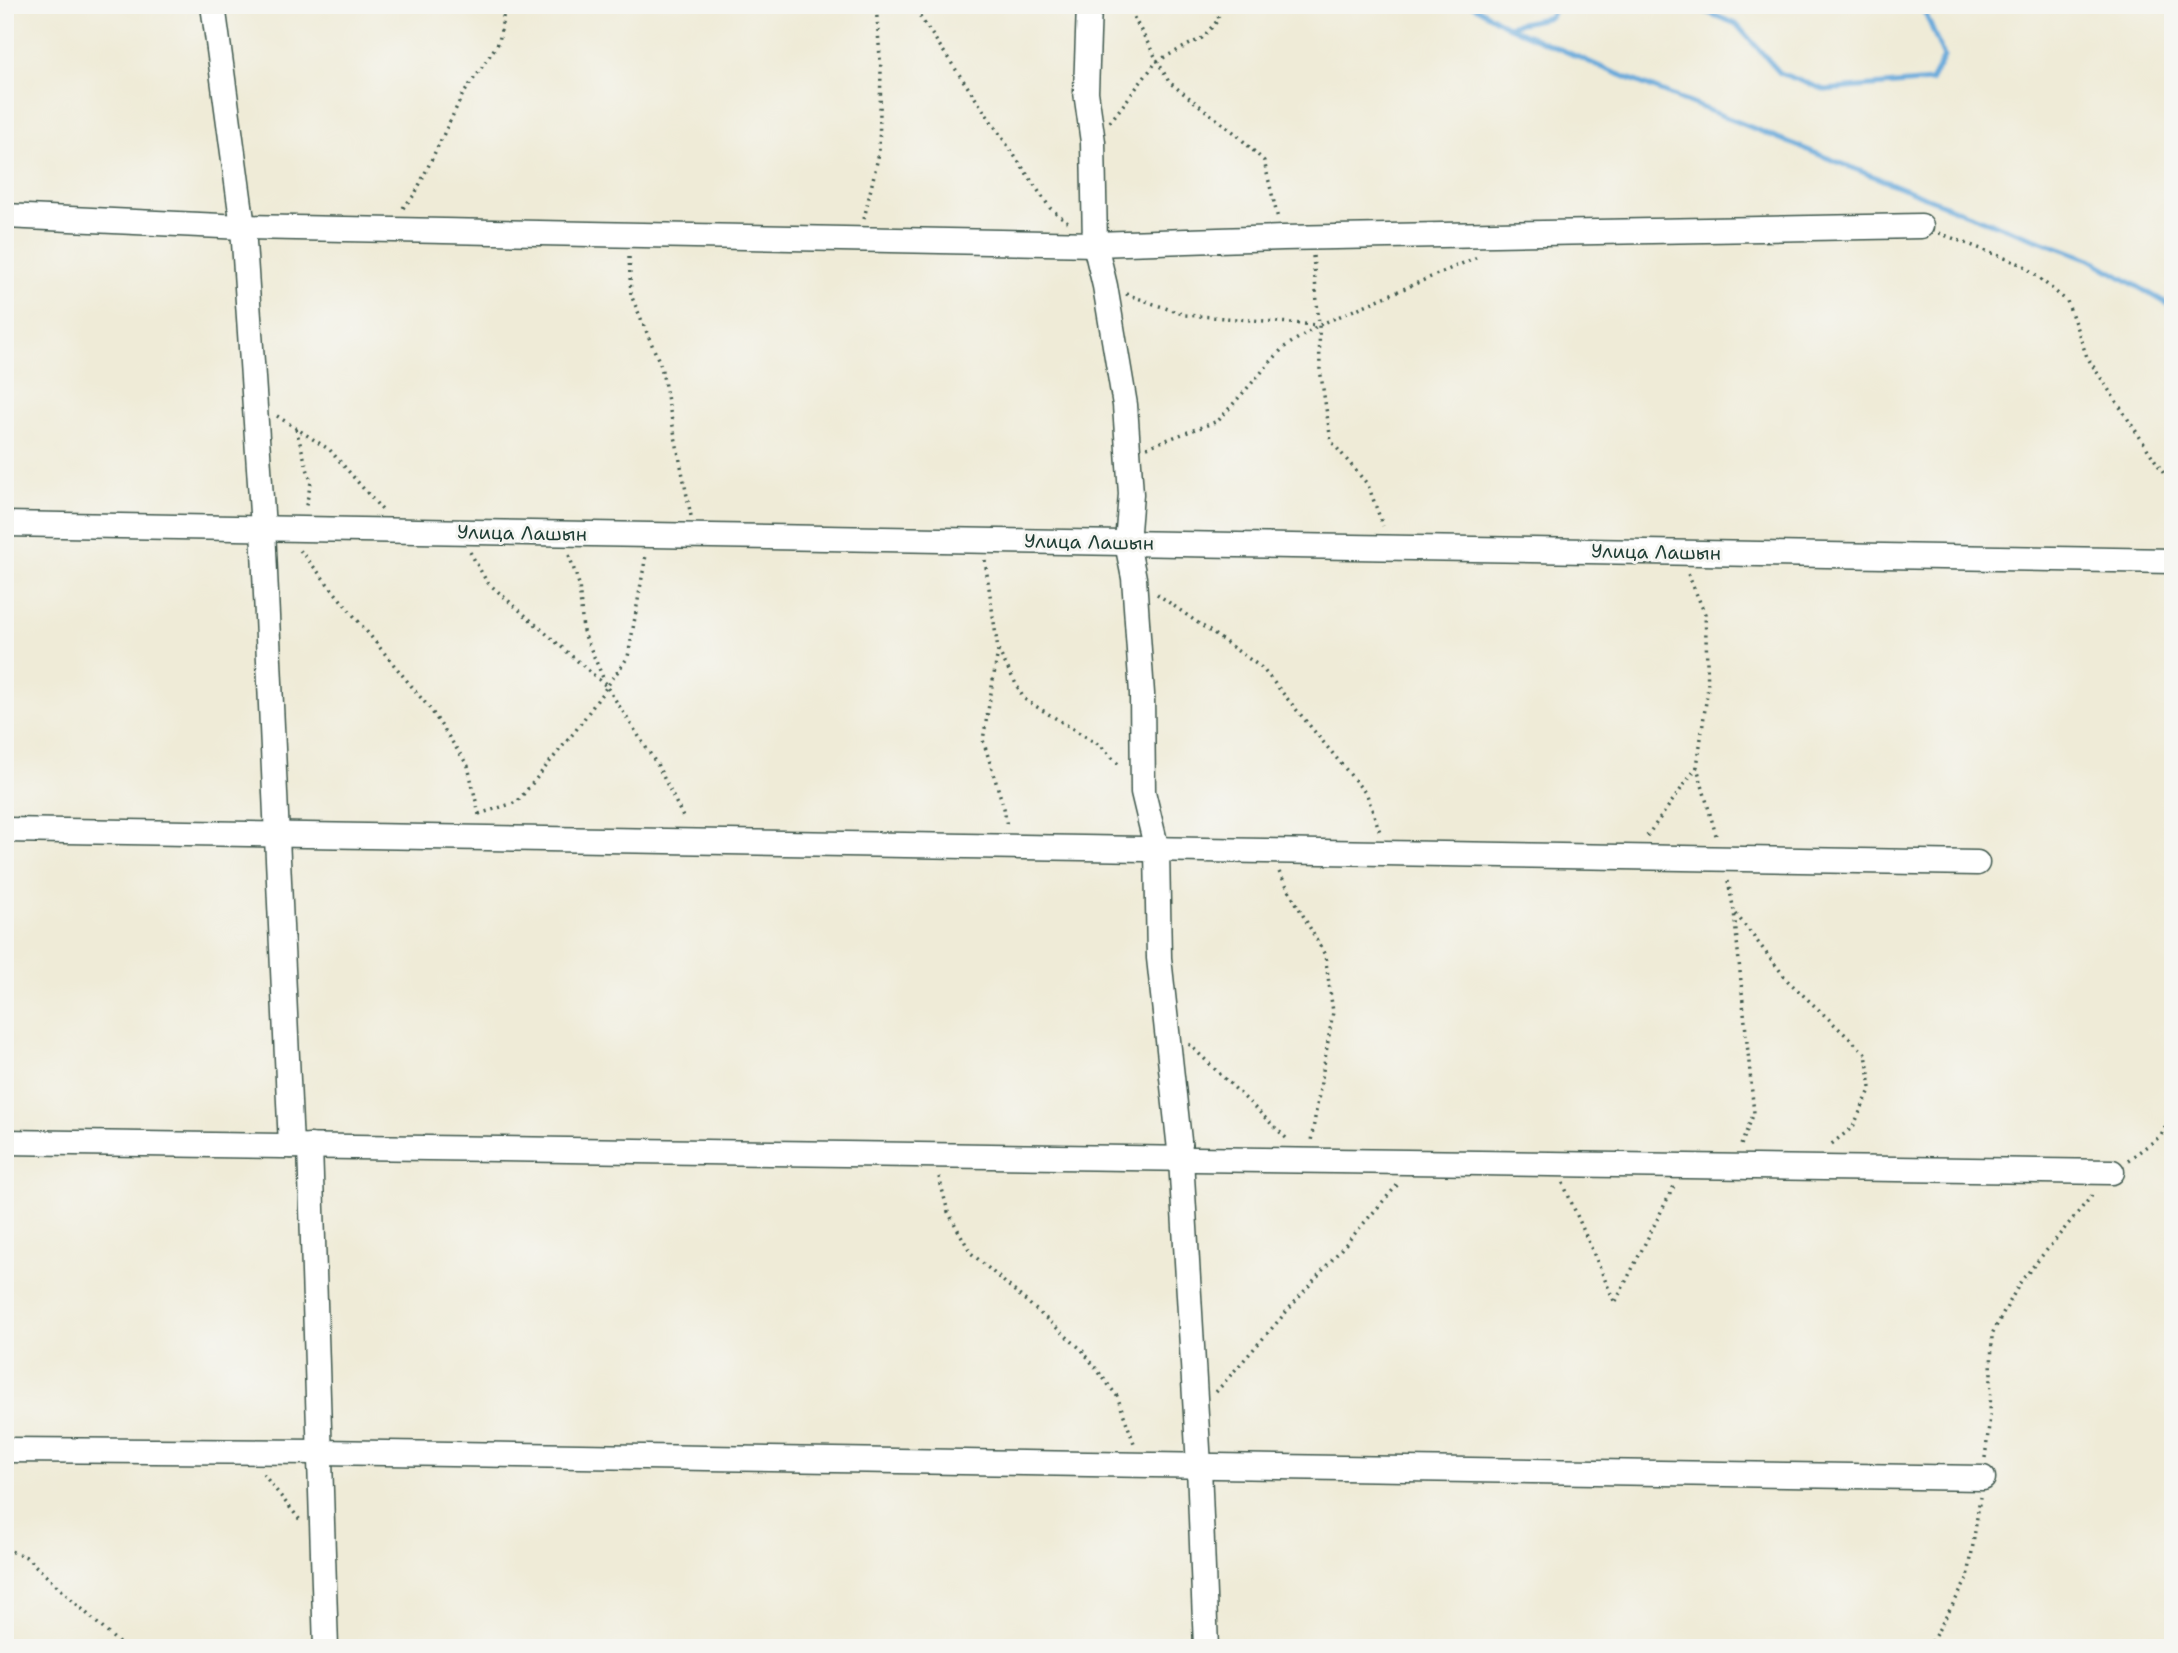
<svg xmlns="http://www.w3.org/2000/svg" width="2178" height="1653" font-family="'Shantell Sans',sans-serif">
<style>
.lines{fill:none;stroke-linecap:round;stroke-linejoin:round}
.stream{stroke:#65a8da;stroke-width:5}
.minor-casing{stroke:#3e574c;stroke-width:27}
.path{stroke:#3e574c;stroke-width:3.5;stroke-dasharray:2 5;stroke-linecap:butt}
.minor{stroke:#fff;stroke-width:24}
.labels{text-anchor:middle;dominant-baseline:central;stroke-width:6;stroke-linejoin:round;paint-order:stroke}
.street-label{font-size:19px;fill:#1f3d34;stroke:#f6f6f2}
</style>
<rect width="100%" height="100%" fill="#f6f6f2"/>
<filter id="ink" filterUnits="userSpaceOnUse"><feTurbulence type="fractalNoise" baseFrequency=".0143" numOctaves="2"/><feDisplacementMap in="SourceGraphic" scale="14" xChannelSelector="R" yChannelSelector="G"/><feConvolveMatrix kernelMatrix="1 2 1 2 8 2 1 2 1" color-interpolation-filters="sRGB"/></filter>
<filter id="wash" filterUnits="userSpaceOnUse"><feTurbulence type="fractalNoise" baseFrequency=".00686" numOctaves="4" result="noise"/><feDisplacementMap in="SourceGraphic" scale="28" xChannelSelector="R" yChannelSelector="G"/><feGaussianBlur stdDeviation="1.57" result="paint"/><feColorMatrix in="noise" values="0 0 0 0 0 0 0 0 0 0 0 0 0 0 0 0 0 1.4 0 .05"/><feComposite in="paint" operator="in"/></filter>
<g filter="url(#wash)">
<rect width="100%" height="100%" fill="#efebd7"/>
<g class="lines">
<g class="stream">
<polyline points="1472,5 1507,26 1608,70 1965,213 2090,259 2173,307"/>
<polyline points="1689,5 1736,24 1780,73 1825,90 1931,81 1944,57 1922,5"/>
<polyline points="1507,26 1550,17 1556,5"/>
</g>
</g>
</g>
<g filter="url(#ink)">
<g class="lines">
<g class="minor-casing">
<g id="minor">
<polyline points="213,5 243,227 263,528 291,1146"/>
<polyline points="1089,5 1086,92 1093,142 1095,244 1105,286 1125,405 1131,494 1127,543 1134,578 1142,694 1143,792 1157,850 1159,958 1181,1159 1199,1466 1206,1648"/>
<polyline points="5,216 243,227 1095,244 1283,238 1921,226"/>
<polyline points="5,524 2173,561"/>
<polyline points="5,830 1977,863"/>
<polyline points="5,1142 2112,1172"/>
<polyline points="310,1146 326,1648"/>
<polyline points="5,1450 320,1452 1983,1478"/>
</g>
</g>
<g class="path">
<polyline points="912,5 1050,208 1069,223"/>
<polyline points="1127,5 1169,82 1236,134 1264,161 1278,219"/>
<polyline points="1110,122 1157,61 1202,38 1219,19 1215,5"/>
<polyline points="403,208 415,194 462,96 499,42 505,5"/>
<polyline points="864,219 879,153 881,70 876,5"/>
<polyline points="1939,233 2023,265 2067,301 2087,357 2172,486 2170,531 2166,540"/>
<polyline points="1313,256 1319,325 1320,369 1331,441 1368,485 1383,526"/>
<polyline points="629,257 631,295 661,366 691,516"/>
<polyline points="1126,294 1185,315 1317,325"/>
<polyline points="277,416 330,450 382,510"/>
<polyline points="296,429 311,482 305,510"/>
<polyline points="1147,447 1218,421 1283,348 1319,325 1480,256"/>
<polyline points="300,550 431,710 468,766 480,819"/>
<polyline points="470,552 487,582 605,685"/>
<polyline points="569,555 579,584 583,631 607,687 658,766 685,821"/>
<polyline points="985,560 998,650 1024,699 1101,746 1121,767"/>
<polyline points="1688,574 1705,614 1708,687 1697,767 1717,839"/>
<polyline points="1157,594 1262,668 1367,795 1380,832"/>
<polyline points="998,651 983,740 1004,808 1007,827"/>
<polyline points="479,814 517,802 576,730 628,657 646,555"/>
<polyline points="1647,836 1697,767"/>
<polyline points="1279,872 1325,955 1333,1012 1311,1141"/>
<polyline points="1728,881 1734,911 1754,1113 1741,1145"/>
<polyline points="1736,914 1788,981 1866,1054 1871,1088 1853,1127 1829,1146"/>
<polyline points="1189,1044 1286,1138"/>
<polyline points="2128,1160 2161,1136 2173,1110"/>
<polyline points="939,1177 948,1212 971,1253 1082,1350 1117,1396 1134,1443"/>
<polyline points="1563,1183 1615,1303 1674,1186"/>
<polyline points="1216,1392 1400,1182"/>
<polyline points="1985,1458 1990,1417 1992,1334 2021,1281 2095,1192"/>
<polyline points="263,1474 300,1520"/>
<polyline points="5,1549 26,1557 124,1648"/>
<polyline points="1928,1648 1968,1578 1980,1497"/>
</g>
<use href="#minor" class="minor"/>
</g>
</g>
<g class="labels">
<g class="street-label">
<text transform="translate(522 533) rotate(1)">Улица Лашын</text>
<text transform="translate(1089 542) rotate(1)">Улица Лашын</text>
<text transform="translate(1656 552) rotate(1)">Улица Лашын</text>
</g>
</g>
<rect width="2178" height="1653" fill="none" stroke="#f6f6f2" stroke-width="28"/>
</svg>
